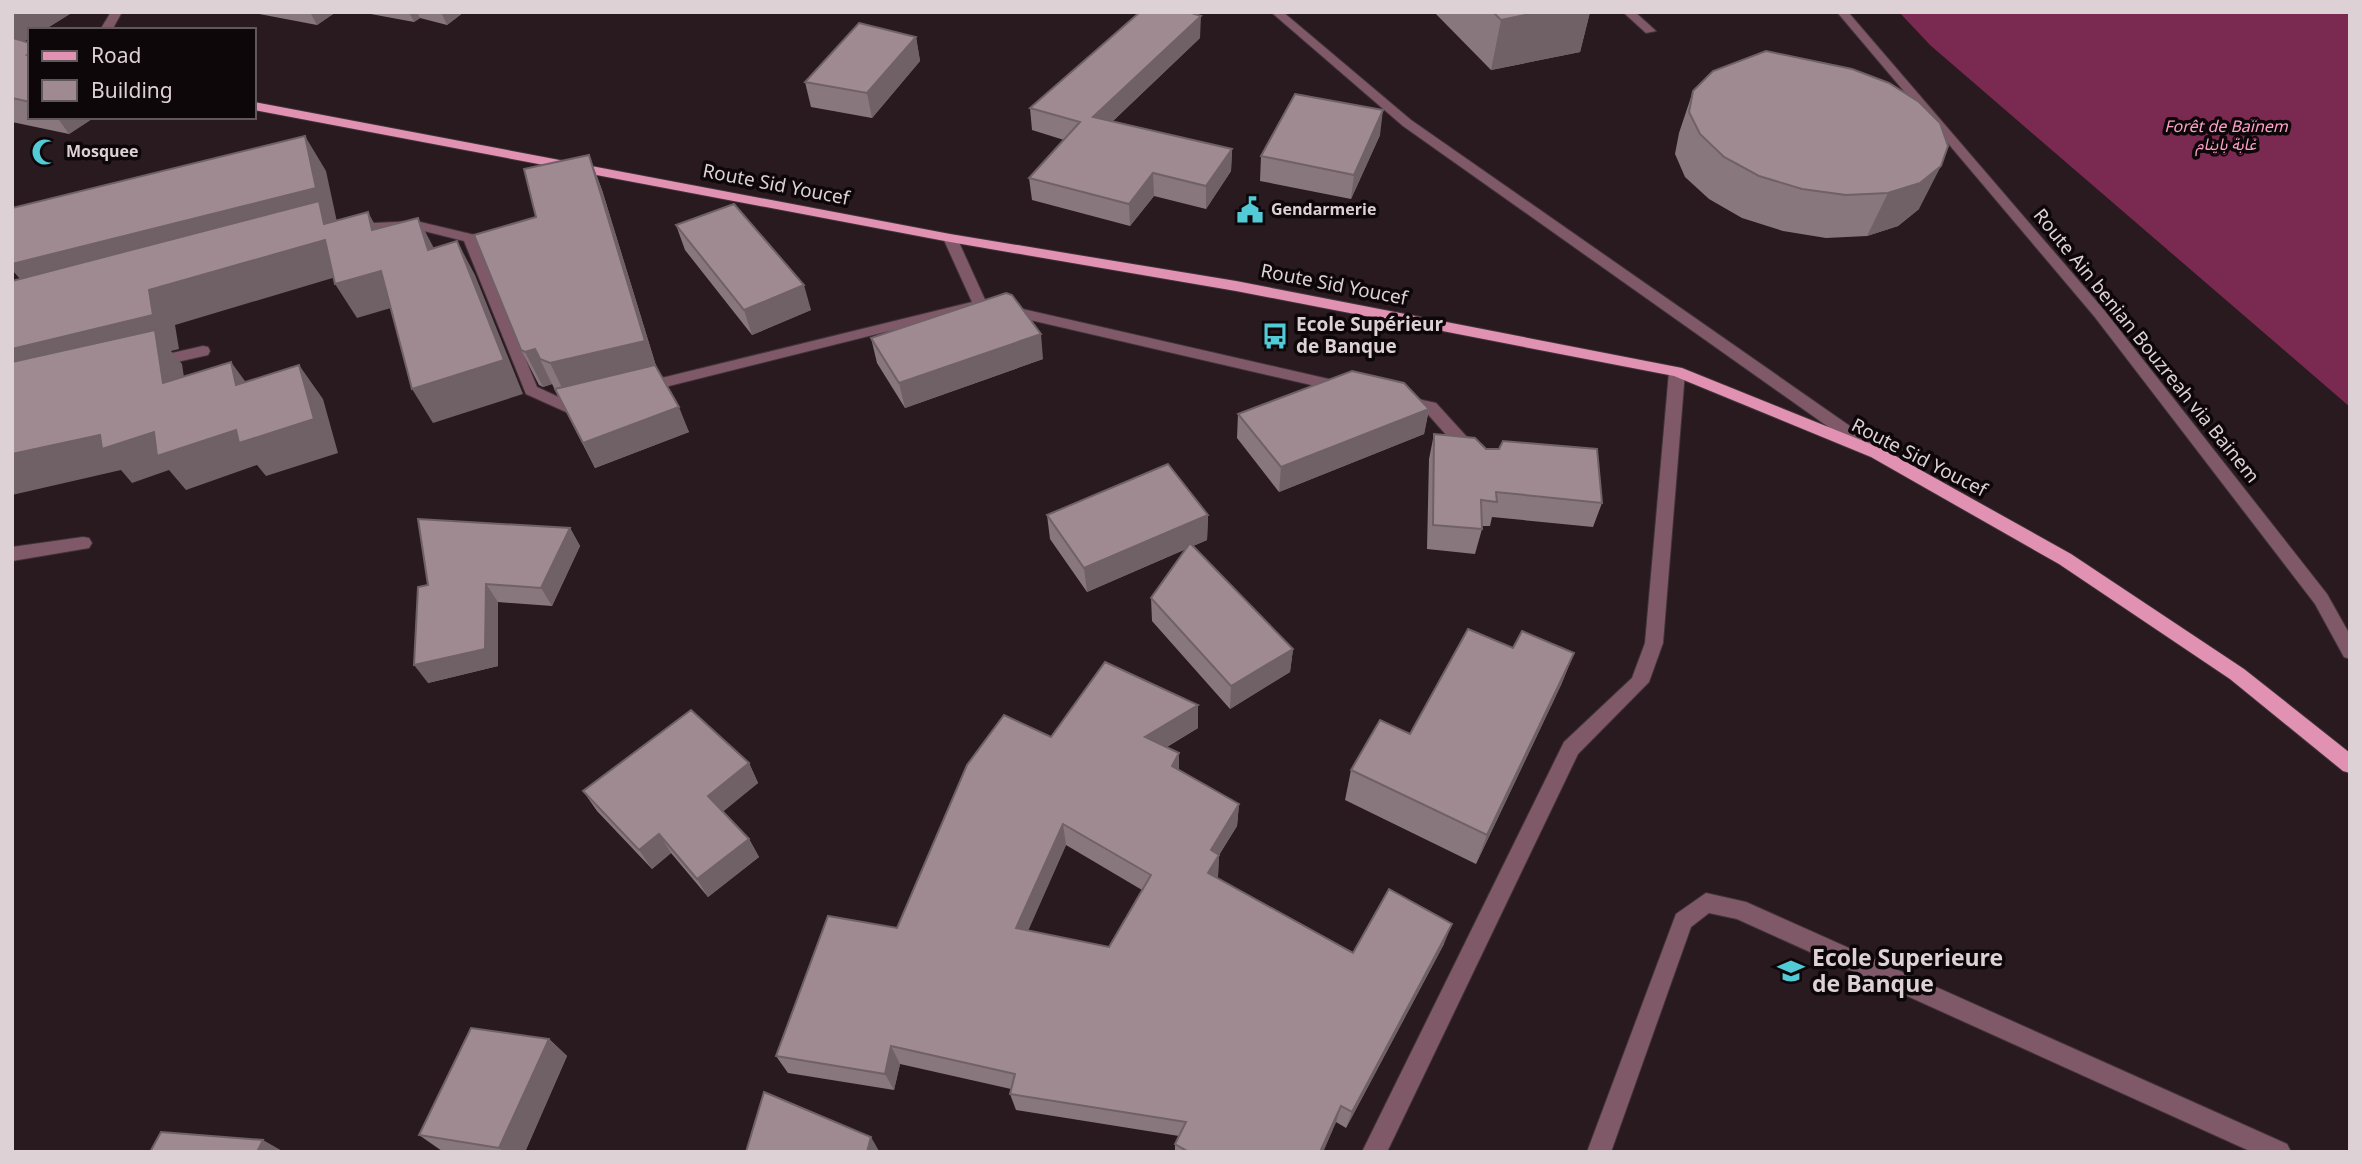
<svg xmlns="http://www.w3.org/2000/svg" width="2362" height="1164" font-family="Georgia,'Noto Sans Arabic',serif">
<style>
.forest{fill:#7a2950}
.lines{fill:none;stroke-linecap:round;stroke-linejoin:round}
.minor-casing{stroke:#423439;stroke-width:2}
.major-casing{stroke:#423439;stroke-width:2}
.minor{fill:#7f5968;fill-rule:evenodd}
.major{fill:#e192b2;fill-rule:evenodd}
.wall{fill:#89777e;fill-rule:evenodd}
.shaded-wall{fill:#6f6166}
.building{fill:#9f8a92;stroke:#6f6166;stroke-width:2;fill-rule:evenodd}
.labels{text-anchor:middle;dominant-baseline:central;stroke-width:7;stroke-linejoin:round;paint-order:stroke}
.far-park-label{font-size:16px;font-style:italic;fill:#fea0c7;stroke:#0d0709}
.far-poi-label{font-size:16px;font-weight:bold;fill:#ddd1d5;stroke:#0d0709;text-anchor:start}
.street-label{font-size:19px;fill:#ddd1d5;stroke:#0d0709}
.poi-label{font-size:19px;font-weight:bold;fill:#ddd1d5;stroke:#0d0709;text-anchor:start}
.near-poi-label{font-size:23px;font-weight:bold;fill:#ddd1d5;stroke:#0d0709;text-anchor:start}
</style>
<rect width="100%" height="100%" fill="#291a20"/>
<polygon class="forest" points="1899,12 2350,12 2350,407 1930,45"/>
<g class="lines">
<g class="minor-casing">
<g id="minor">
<polygon points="111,12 122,12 112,30 100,30"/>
<polygon points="1271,12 1283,12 1411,120 1880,447 1882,451 1880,455 1868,455 1403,126"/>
<polygon points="1623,12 1635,12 1656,31 1646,33"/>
<polygon points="1837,12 1848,12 2104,310 2327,594 2350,635 2350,659 2344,657 2315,604 2094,316"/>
<polygon points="416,221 475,235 537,387 567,401 587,397 592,398 595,402 592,406 566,412 526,394 464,241 416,229 352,232 345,228 352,224"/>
<polygon points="950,234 957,238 987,304 985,307 641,393 633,388 641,383 972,302 943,238"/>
<polygon points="1005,305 1346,383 1354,388 1346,393 1000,313 998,310 1000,307"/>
<polygon points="203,346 208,347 210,351 208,355 155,367 147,362 150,358"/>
<polygon points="1677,367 1685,372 1663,643 1649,682 1578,754 1387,1152 1362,1152 1564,742 1632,678 1645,643 1669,372"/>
<polygon points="1404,396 1436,403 1477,448 1479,452 1477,456 1465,456 1425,411 1399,405 1396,401"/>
<polygon points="83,537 89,538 92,543 89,548 12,561 12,547"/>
<polygon points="1706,893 1746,902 2287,1144 2291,1152 2252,1152 1737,919 1709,913 1691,927 1611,1152 1587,1152 1676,914"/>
</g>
</g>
<g class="major-casing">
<polygon id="major" points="254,102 950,234 1236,281 1682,368 1883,449 2071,554 2244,669 2350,753 2350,773 2343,771 2230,679 2059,564 1871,457 1674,376 1236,291 950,242 254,110"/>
</g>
<use href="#minor" class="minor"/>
<use href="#major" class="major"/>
</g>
<g class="wall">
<polygon points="12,12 73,12 44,30 30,30 30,38 24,41 30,43 30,117 95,117 69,134 12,122"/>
<polygon points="249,12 336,12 317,25"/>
<polygon points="360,12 464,12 447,25 420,18 414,22"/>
<polygon points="1434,12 1590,12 1580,52 1491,70"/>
<polygon points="916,37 920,61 872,118 811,107 805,82"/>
<polygon points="1200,38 1113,121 1232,149 1231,171 1206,209 1154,196 1130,226 1032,200 1029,178 1064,140 1032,130 1030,108"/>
<polygon points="1693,91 1919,209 1898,226 1867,236 1826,238 1783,231 1742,218 1709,199 1685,177 1675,154 1679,133"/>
<polygon points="1380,135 1351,199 1260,181 1261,156"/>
<polygon points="589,155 602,190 657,369 689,432 595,468 552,384 543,387 539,385 521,350 536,217"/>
<polygon points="676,225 811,310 752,335 685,250"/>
<polygon points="871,338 1043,359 905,408 877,363"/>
<polygon points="1429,409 1424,434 1279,492 1237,438 1238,414"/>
<polygon points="1434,434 1486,449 1602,503 1593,527 1492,517 1490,526 1482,526 1482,529 1475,554 1427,549 1429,459"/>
<polygon points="1047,515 1208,515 1207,540 1193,546 1293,649 1290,672 1230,709 1152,621 1151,598 1186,549 1087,592 1050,539"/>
<polygon points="570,528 580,546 552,606 498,602 498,666 428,683 428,585"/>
<polygon points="1513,648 1574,653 1561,685 1476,864 1345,800 1351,770 1410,734"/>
<path d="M 1198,705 L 1198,728 L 1167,747 L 1179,770 L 1239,804 L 1237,826 L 1219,855 L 1218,876 L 1217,878 L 1353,953 L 1444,944 L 1346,1128 L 1336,1122 L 1323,1152 L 1175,1152 L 1175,1144 L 1179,1136 L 1016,1110 L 1010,1094 L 1011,1089 L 900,1064 L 894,1090 L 788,1073 L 776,1056 L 897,928 L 1051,737 ZM 1066,845 L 1142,890 L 1109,947 L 1028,930 Z"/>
<polygon points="749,763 758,783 723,811 749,839 759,857 708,897 671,853 652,869 597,811 583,791"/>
<polygon points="549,1039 567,1056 525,1152 450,1152 442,1151 419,1135"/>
</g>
<g class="shaded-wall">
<polygon points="12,12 73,12 44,30 30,30 30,38 12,49"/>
<polygon points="310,12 336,12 317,25"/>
<polygon points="409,12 417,12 420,18 414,22"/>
<polygon points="441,12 464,12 447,25"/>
<polygon points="1539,12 1590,12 1580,52 1491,70 1501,20"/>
<polygon points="1201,16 1200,38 1094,139 1093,117"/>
<polygon points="916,37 920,61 872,118 867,93"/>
<polygon points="1383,110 1380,135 1351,199 1354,175"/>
<polygon points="57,117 95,117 69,134"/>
<polygon points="305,136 326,171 337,222 39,300 12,270 12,264"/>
<polygon points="1232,149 1231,171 1206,209 1206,186"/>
<polygon points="589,155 602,190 659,376 567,398 550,363"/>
<polygon points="1941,166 1919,209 1898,226 1867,236 1888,193"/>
<polygon points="1153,173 1154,196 1130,226 1129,204"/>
<polygon points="368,212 387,247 372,230"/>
<polygon points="418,218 436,252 428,250"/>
<polygon points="325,240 346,274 175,325 179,349 171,351 182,364 190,417 12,390 12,349 149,290"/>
<polygon points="457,241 475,275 523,394 433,423 412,389"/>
<polygon points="381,271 401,305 357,318 335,284"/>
<polygon points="804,285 811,310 752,335 744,310"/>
<polygon points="1041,334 1043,359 905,408 899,383"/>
<polygon points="535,349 552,384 543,387 525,352"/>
<polygon points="231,362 256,396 236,385"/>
<polygon points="299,365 323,399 338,453 266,476 257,465 186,490 169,470 132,483 121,470 12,495 12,454 100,435 154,432"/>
<polygon points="679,407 689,432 595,468 583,443"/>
<polygon points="1429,409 1424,434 1279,492 1281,467"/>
<polygon points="1208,515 1207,540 1087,592 1084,568"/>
<polygon points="570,528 580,546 552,606 541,588"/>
<polygon points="486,584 498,602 498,666 428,683 414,665"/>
<polygon points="1293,649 1290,672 1230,709 1231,686"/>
<polygon points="1574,653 1561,685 1476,864 1487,835"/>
<polygon points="1198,705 1198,728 1146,759 1145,737"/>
<polygon points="1179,753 1179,776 1172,766"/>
<polygon points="749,763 758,783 719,815 708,796"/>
<polygon points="1239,804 1237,826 1219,855 1218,876 1207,893 1208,873 1211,850"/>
<polygon points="1063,824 1066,845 1021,947 1016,928"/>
<polygon points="659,834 671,853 652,869 639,850"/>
<polygon points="749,839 759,857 708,897 697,879"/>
<polygon points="1452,924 1444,944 1346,1128 1352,1112"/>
<polygon points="549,1039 567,1056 525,1152 504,1152 499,1148"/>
<polygon points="891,1046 900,1064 894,1090 885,1074"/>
<polygon points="1341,1106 1336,1122 1323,1152 1320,1152"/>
<polygon points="871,1137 879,1151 879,1152 867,1152"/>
<polygon points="263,1140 284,1152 257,1152"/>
</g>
<g class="building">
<polygon points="1140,12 1188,12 1201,16 1093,117 1232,149 1206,186 1153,173 1129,204 1029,178 1080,122 1030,108"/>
<polygon points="1493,12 1539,12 1501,20"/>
<polygon points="859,23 916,37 867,93 805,82"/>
<polygon points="13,38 30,43 30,53 27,55 30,56 30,102 12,98"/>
<polygon points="1766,51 1852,69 1889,83 1919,102 1940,123 1948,146 1941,166 1920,183 1888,193 1846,195 1802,189 1759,176 1724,157 1700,134 1689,112 1693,91 1713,71"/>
<polygon points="1295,94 1383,110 1354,175 1261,156"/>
<polygon points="305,136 316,188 12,264 12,208"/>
<polygon points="589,155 645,341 550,363 540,359 535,349 525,352 521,350 474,235 536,217 524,169"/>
<polygon points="319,201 324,224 368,212 372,230 418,218 428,250 457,241 504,360 412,389 381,271 335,284 325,240 149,290 153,315 12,349 12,281"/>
<polygon points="734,204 804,285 744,310 676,225"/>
<polygon points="1006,293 1012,295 1041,334 899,383 871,338"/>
<polygon points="155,330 163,383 231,362 236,385 299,365 314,419 239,443 236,430 157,456 154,432 102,449 100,435 12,454 12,362"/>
<polygon points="655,365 679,407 583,443 555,389"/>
<polygon points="1352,371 1404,383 1429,409 1281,467 1238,414"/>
<polygon points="1434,434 1475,438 1486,449 1499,449 1503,441 1597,449 1602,503 1496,492 1497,502 1481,500 1482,529 1433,525"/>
<polygon points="1168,464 1208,515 1084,568 1047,515"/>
<polygon points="418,519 570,528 541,588 486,584 485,649 414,665 418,587 428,585"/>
<polygon points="1190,543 1293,649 1231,686 1151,598"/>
<polygon points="1468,629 1513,648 1522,631 1574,653 1487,835 1351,770 1380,720 1410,734"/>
<path d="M 1105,662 L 1198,705 L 1145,737 L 1179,753 L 1172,766 L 1239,804 L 1211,850 L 1219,855 L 1208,873 L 1353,953 L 1389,889 L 1452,924 L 1352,1112 L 1341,1106 L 1320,1152 L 1189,1152 L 1175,1144 L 1186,1122 L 1010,1094 L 1015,1074 L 891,1046 L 885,1074 L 776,1056 L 828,916 L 897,928 L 967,765 L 1004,715 L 1051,737 ZM 1063,824 L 1151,875 L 1109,947 L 1016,928 Z"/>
<polygon points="691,710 749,763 708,796 749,839 697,879 659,834 639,850 583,791"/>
<polygon points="471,1028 549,1039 499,1148 419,1135"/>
<polygon points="764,1092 871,1137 867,1152 746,1152"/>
<polygon points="161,1132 263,1140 257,1152 150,1152"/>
</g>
<defs>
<g id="mosque-bare" transform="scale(2.1)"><path d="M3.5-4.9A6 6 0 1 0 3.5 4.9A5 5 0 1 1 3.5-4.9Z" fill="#52cbd7" stroke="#0d0709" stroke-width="2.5" paint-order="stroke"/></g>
<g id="civic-bare" transform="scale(2.1)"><path d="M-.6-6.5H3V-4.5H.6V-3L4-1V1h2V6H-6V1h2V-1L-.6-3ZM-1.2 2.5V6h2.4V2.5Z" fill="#52cbd7" stroke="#0d0709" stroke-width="2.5" paint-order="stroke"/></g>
<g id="bus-bare" transform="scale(2.1)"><path d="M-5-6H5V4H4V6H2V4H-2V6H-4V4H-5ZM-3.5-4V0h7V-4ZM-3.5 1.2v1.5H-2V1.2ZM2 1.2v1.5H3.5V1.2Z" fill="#52cbd7" stroke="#0d0709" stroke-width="2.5" paint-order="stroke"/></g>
<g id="university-bare" transform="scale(2.1)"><path d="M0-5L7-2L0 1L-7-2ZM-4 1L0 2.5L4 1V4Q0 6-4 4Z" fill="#52cbd7" stroke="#0d0709" stroke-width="2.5" paint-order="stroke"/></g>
</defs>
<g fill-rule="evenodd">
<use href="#mosque-bare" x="45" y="152"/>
<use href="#civic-bare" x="1250" y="210"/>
<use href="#bus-bare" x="1275" y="336"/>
<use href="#university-bare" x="1791" y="971"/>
</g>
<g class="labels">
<g class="far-park-label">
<text x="2226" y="127">Forêt de Baïnem<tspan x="2226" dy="18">غابة باينام</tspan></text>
</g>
<g class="far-poi-label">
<text x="66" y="152">Mosquee</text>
<text x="1271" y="210">Gendarmerie</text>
</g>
<g class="street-label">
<text transform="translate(776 185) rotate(11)">Route Sid Youcef</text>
<text transform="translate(1334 285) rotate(11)">Route Sid Youcef</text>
<text transform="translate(2146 346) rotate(51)">Route Ain benian Bouzreah via Bainem</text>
<text transform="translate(1919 458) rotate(27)">Route Sid Youcef</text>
</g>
<g class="poi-label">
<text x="1296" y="325">Ecole Supérieur<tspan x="1296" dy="22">de Banque</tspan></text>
</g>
<g class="near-poi-label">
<text x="1812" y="958">Ecole Superieure<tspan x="1812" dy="26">de Banque</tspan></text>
</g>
</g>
<rect width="2362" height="1164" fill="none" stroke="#ddd1d5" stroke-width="28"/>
<rect x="28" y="28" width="228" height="91" fill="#0d0709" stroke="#60585b" stroke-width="2"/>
<rect x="42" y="51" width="35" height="10" fill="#e192b2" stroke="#60585b" stroke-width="2"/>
<text x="91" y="63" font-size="21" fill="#ddd1d5">Road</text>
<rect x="42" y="80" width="35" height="21" fill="#9f8a92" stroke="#60585b" stroke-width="2"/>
<text x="91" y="98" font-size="21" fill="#ddd1d5">Building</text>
</svg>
